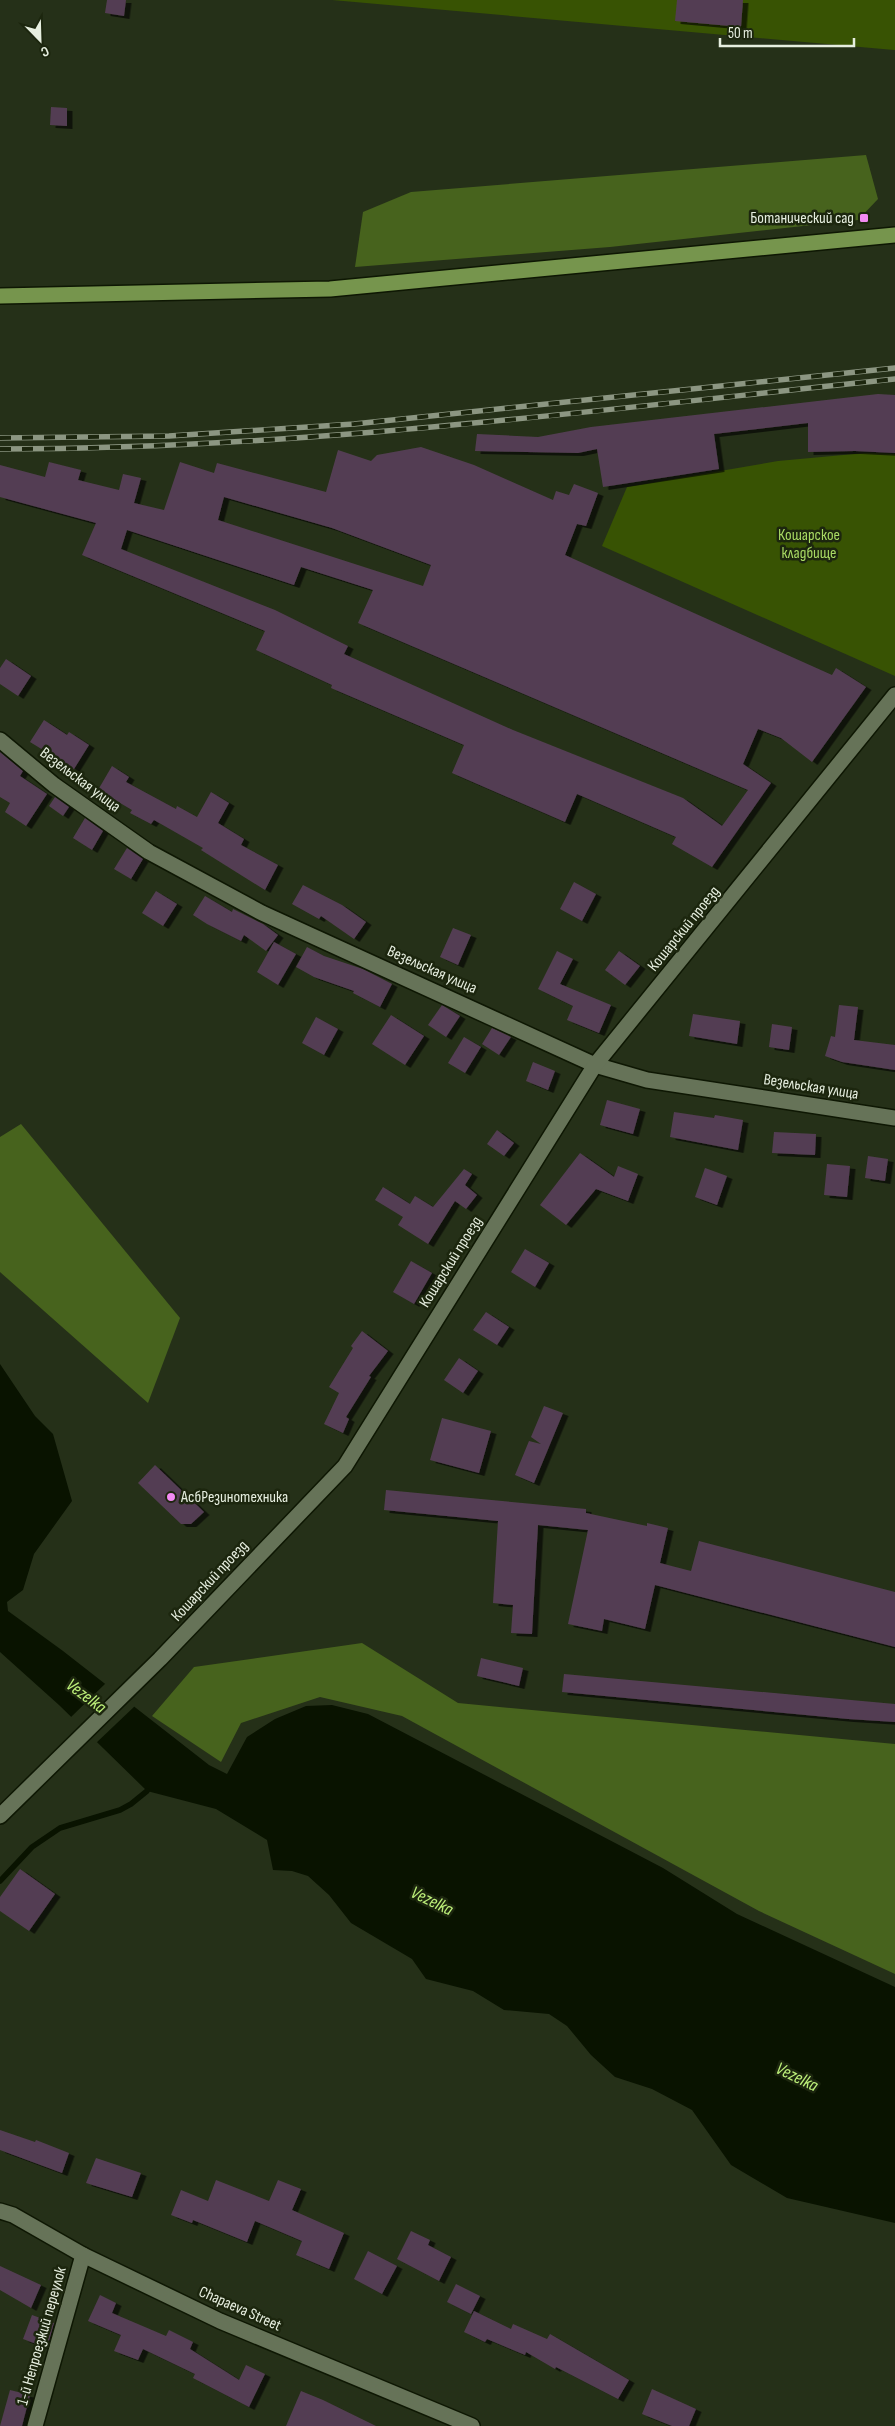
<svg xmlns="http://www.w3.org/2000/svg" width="895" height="2426" font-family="'Sofia Sans Condensed',sans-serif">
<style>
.green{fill:#385303}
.forest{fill:#47631d}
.water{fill:#091300}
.pier{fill:#253018}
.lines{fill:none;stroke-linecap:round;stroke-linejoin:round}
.stream{stroke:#091300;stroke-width:5.5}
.building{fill:#533e52;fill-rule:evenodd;filter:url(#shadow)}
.minor-casing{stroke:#0e1703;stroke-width:18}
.major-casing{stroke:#0e1703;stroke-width:18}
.minor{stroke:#667358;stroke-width:15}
.major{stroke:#76954d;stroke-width:15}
.rail-casing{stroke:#8c9682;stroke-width:5.5}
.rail{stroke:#1c260e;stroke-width:4;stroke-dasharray:11;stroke-linecap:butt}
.poi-dot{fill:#f28af2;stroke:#1c260e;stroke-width:2}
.labels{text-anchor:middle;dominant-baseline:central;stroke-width:5;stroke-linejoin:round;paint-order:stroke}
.poi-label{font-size:16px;fill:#e6eedf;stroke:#1c260e;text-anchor:end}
.park-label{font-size:16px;fill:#a8da63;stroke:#1c260e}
.street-label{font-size:16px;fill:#e6eedf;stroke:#1c260e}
.water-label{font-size:18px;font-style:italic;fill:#bdf07a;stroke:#1c260e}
</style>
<defs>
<filter id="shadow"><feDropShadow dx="5.5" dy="3" stdDeviation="0" flood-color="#0009"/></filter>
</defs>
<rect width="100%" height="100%" fill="#253018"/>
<g class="green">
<polygon points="332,0 895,0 895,50 894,50"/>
<polygon points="865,453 895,454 895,676 602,546 627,487 778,461"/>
</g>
<g class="forest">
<polygon points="866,155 878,199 858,220 610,247 355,267 363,212 411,192"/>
<polygon points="21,1124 180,1318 148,1403 0,1272 0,1137"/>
<polygon points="362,1643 458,1703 895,1744 895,1974 759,1911 402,1716 320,1697 241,1723 221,1762 152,1716 194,1667"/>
</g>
<polygon class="water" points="0,1364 35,1416 53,1434 72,1501 34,1554 23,1590 7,1602 8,1611 63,1651 209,1765 227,1774 247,1737 275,1719 306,1706 332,1705 368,1714 663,1868 737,1914 895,1987 895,2223 787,2198 731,2165 692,2110 652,2089 615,2077 591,2055 567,2026 549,2014 504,2010 473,1991 426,1979 412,1959 351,1923 329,1895 308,1876 292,1871 273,1870 267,1840 216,1809 147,1791 59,1705 0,1652"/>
<polygon class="pier" points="107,1682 136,1705 95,1744 69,1719"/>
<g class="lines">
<polyline class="stream" points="0,1881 32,1847 60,1828 120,1810 131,1804 147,1791"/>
</g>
<g class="building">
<polygon points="107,0 126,0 124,16 105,13"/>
<polygon points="677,0 743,0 741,27 675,21"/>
<polygon points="51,107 67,108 67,126 50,125"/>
<polygon points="878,394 895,395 895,453 855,451 808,452 808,423 714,434 719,469 603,487 597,449 578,453 475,451 477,434 538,437 591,427"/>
<path d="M 421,447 L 474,465 L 553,500 L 556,491 L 569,495 L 574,484 L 598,493 L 586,526 L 577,524 L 565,555 L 832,675 L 836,668 L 866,687 L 812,762 L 781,738 L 758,729 L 743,764 L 771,783 L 712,867 L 672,844 L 676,837 L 577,794 L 565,822 L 452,773 L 464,745 L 331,688 L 332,685 L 256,650 L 265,631 L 82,555 L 96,523 L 0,497 L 0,465 L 45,477 L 49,462 L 81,470 L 78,480 L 119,490 L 123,474 L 141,478 L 134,503 L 164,510 L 180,462 L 214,473 L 217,463 L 326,492 L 338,450 L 371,461 L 377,455 ZM 224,497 L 332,528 L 431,565 L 423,586 L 218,520 ZM 127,530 L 294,585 L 301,567 L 373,590 L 358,623 L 748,790 L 722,826 L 683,798 L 513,730 L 344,654 L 348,646 L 275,610 L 121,549 Z"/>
<polygon points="6,659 31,676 18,696 0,684 0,668"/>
<polygon points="44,720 67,735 69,732 89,745 74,769 30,742"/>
<polygon points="0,752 23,771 20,776 47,794 26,826 5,812 10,803 0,797"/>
<polygon points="112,766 129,777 126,782 176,809 177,806 197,817 211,792 229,803 218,823 244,839 241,845 278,865 265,890 201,850 203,848 154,820 151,824 130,813 132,810 98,790"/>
<polygon points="55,797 69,807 63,816 49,806"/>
<polygon points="85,818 103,831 92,850 73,838"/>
<polygon points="127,848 143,859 131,879 114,869"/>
<polygon points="574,882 596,894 582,921 560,909"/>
<polygon points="303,885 342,905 366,922 354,939 321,916 319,919 292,904"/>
<polygon points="156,891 177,904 163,926 142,913"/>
<polygon points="205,896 232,912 233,909 263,924 278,935 266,951 244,935 241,941 207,924 193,915"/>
<polygon points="453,928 471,935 458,965 440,957"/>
<polygon points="274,942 296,954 278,985 257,972"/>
<polygon points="307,947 324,956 363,969 392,984 380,1007 353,993 354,991 314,977 296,967"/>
<polygon points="557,951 573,959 560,984 611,1005 599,1033 567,1020 573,1006 538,989"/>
<polygon points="619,951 640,966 625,985 605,970"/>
<polygon points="442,1005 460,1016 446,1037 428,1025"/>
<polygon points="839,1005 858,1007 854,1040 895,1045 895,1070 842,1062 825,1056 831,1036 835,1037"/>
<polygon points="693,1014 740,1021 737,1044 689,1036"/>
<polygon points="391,1015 424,1036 405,1065 372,1044"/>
<polygon points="316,1017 338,1029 324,1055 302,1043"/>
<polygon points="772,1024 792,1027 789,1050 769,1047"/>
<polygon points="492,1028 511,1037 499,1055 482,1044"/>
<polygon points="464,1037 481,1047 465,1073 448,1063"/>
<polygon points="533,1062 555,1071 548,1090 526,1081"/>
<polygon points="607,1100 640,1109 633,1134 600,1125"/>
<polygon points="674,1112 714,1118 715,1115 743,1120 738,1150 670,1137"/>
<polygon points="497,1130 514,1143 504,1156 487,1144"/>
<polygon points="774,1132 816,1134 815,1155 772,1153"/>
<polygon points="580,1153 614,1177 618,1166 638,1174 628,1201 596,1189 566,1225 540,1205"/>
<polygon points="868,1156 888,1159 885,1181 865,1178"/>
<polygon points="827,1164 850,1166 847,1197 824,1195"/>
<polygon points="705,1168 727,1176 717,1205 695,1197"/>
<polygon points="464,1169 472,1174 465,1185 477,1195 466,1209 455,1201 428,1244 398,1225 403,1217 375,1200 383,1187 410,1204 415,1196 433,1207"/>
<polygon points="525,1249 549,1263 535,1287 511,1272"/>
<polygon points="411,1261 432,1273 414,1304 393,1292"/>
<polygon points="486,1312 509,1327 497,1345 473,1330"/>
<polygon points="362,1331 388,1351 369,1376 371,1377 346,1417 349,1419 343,1433 324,1424 339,1393 329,1387 353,1348 351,1346"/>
<polygon points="459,1358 478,1371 463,1393 444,1380"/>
<polygon points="544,1406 563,1413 534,1483 515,1475 529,1441 541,1444 531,1437"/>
<polygon points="442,1418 491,1431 479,1473 430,1460"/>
<polygon points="155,1465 204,1512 191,1524 181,1524 138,1483"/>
<polygon points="386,1490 586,1509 586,1513 647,1526 647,1523 668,1528 660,1563 691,1571 699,1541 895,1592 895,1647 655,1585 645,1629 604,1619 602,1631 568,1624 588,1530 538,1525 532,1634 511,1633 513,1605 493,1603 498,1521 384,1510"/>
<polygon points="481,1658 523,1668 519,1686 477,1676"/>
<polygon points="564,1674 895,1704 895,1722 848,1719 562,1692"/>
<polygon points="20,1869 55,1894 29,1931 0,1911 0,1897"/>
<polygon points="0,2130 35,2142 36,2140 69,2153 62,2173 0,2150"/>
<polygon points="96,2158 141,2173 132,2197 86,2183"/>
<polygon points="216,2180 269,2201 278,2180 301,2189 292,2210 344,2233 329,2269 296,2255 302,2241 255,2221 247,2242 193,2220 192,2223 171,2215 181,2190 208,2201"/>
<polygon points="411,2231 430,2240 428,2245 451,2257 439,2281 397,2259"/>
<polygon points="368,2251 397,2266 382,2294 354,2279"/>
<polygon points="0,2266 41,2285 31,2308 0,2290"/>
<polygon points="456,2284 480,2296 471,2314 447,2302"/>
<polygon points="100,2295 116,2303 112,2313 166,2336 169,2330 193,2342 190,2349 239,2380 246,2365 265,2374 249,2407 193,2378 195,2374 143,2349 138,2360 114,2351 121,2335 88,2321"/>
<polygon points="474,2311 511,2329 513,2324 547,2339 550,2334 629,2380 618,2399 556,2367 555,2369 526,2352 525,2355 487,2339 485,2342 464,2332"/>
<polygon points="32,2315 54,2323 47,2348 23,2339"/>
<polygon points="652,2389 696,2409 689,2426 672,2426 642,2414"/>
<polygon points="10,2390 30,2395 22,2426 0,2426"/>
<polygon points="301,2391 323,2400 376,2426 286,2426"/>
</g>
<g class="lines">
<g class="minor-casing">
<g id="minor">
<polyline points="0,740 54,785 149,852 262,913 595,1065 647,1080 895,1118"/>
<polyline points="0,1816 160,1659 345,1466 595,1065 895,695"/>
<polyline points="0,2211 13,2215 83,2255 220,2321 472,2426"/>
<polyline points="35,2426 83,2255"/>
</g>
</g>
<g class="major-casing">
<polyline id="major" points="0,296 330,289 895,235"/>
</g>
<use href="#minor" class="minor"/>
<use href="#major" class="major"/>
<g class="rail-casing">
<g id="rail">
<polyline points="0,438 169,436 354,424 895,368"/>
<path d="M 0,449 C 300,449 597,410 895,379"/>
</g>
</g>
<use href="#rail" class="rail"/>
</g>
<g class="poi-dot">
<rect x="859" y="213" width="10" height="10" rx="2.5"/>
<circle cx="171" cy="1497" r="5"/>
</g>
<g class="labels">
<g class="poi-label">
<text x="854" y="218">Ботанический сад</text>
<text x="181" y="1497" text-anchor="start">АсбРезинотехника</text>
</g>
<g class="park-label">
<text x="809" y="535">Кошарское<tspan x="809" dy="18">кладбище</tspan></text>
</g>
<g class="street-label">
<text transform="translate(80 780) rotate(37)">Везельская улица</text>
<text transform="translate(684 929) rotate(-51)">Кошарский проезд</text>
<text transform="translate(432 970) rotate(24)">Везельская улица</text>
<text transform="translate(811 1087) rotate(9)">Везельская улица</text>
<text transform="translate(451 1262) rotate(-58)">Кошарский проезд</text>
<text transform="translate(210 1581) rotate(-47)">Кошарский проезд</text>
<text transform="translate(240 2309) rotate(24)">Chapaeva Street</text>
<text transform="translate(42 2336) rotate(-74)">1-й Непроезжий переулок</text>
</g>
<g class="water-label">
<text transform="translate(86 1696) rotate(37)">Vezelka</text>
<text transform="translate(432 1901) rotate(26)">Vezelka</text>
<text transform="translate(797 2077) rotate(26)">Vezelka</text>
</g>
</g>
<g transform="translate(40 40) rotate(157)" stroke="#1c260e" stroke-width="4" paint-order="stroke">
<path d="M0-4L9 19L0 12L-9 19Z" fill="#e6eedf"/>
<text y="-8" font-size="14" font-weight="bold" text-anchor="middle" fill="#e6eedf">С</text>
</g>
<path d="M720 38v8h134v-8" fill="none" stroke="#e6eedf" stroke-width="2.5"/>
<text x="728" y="38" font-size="15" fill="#e6eedf" stroke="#1c260e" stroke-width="4" paint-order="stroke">50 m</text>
</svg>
